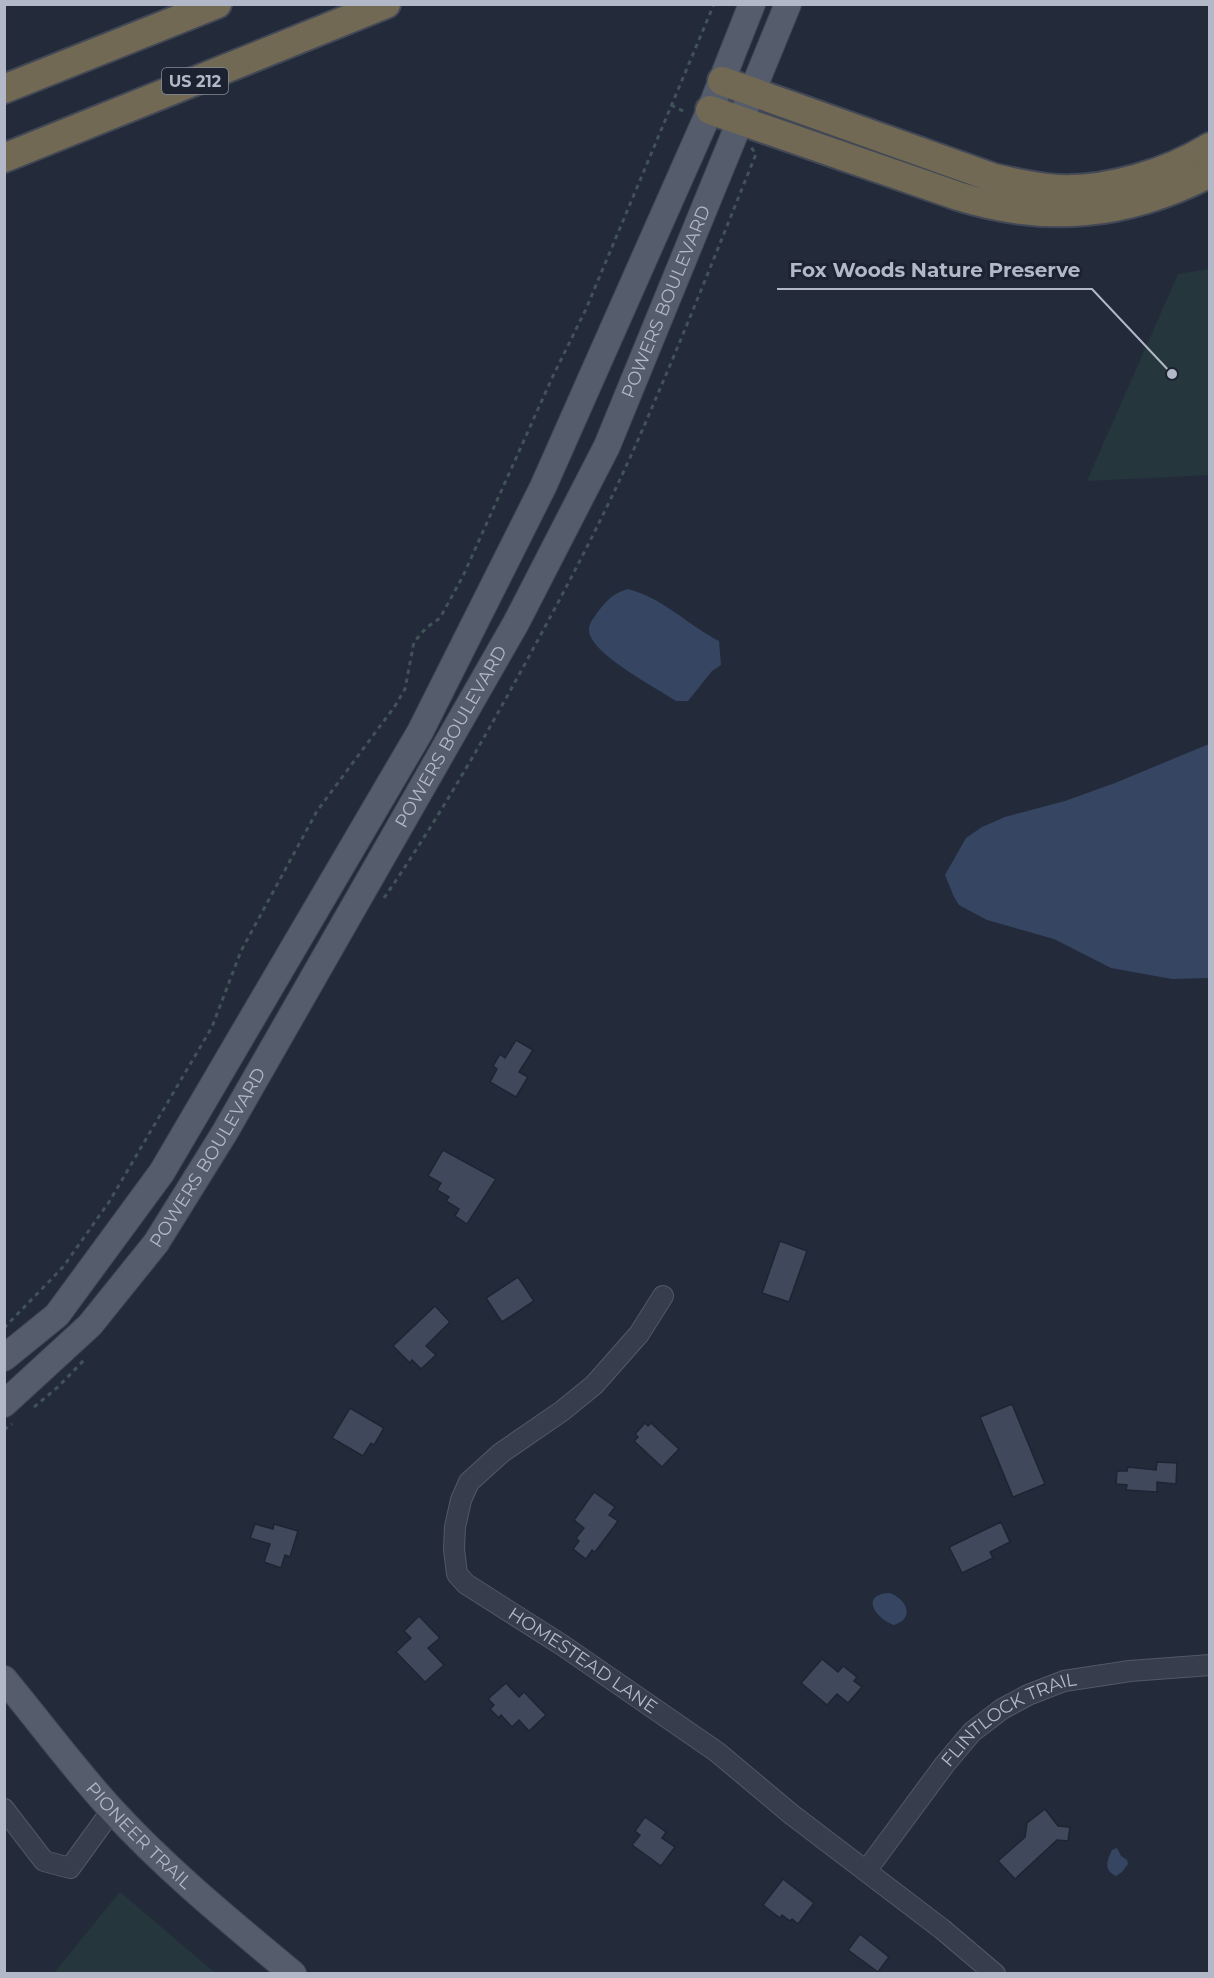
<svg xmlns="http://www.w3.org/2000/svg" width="1214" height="1978" font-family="Montserrat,sans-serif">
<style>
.green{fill:#25373c}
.water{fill:#364562}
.building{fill:#3f495b;stroke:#1e2432;stroke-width:1.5}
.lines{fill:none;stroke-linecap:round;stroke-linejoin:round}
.minor-casing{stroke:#525866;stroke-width:22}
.major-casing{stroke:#404654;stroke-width:28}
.highway-casing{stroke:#424856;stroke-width:32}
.path{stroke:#405357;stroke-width:3;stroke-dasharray:4.5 4.5;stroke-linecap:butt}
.minor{stroke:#373d4c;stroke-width:20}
.major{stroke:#555c6c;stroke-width:26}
.highway{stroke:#716954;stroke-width:28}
.labels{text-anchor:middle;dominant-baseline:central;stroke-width:6;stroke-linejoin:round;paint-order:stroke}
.shield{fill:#1c2230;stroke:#858b9a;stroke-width:1.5}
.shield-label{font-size:16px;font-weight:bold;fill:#b2b8c7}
.street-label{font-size:18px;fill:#b2b8c7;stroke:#1c2230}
.leader{fill:none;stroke:#b2b8c7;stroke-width:2}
.callout-dot{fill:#b2b8c7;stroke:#1c2230;stroke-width:2}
.callout-label{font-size:20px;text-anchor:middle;font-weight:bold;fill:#b2b8c7;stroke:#1c2230;stroke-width:6;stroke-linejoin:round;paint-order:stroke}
</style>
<rect width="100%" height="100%" fill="#232b3b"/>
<g class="green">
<polygon points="1209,269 1209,475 1087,481 1178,274"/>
<polygon points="120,1892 215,1973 54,1973"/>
</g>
<g class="water">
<path d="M 628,589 C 663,598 688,625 719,641 L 721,665 L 712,671 L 688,701 L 676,701 C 657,688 589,653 589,630 C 589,623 593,619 597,613 C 606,601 613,593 628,589 Z"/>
<polygon points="1209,744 1209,978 1172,979 1111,968 1054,939 987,920 959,905 954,897 945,875 966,838 982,827 1005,817 1065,801 1115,783"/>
<path d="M 889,1593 C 906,1598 916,1618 894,1625 C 876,1619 859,1595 889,1593 Z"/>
<path d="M 1117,1848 L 1121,1856 L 1127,1860 L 1128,1864 L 1122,1872 L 1116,1876 C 1103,1870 1107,1861 1112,1850 Z"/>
</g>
<g class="building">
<polygon points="516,1040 533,1050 519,1072 528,1077 516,1097 490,1082 497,1069 493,1066 500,1054 505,1058"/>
<polygon points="443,1150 496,1179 467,1224 455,1216 459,1209 446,1201 449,1197 437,1190 441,1183 428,1176"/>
<polygon points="780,1241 807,1251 789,1302 762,1293"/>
<polygon points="518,1277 534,1301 502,1322 486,1298"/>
<polygon points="435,1306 450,1322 426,1346 436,1355 421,1369 412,1360 410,1363 393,1346"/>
<polygon points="1012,1404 1045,1484 1013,1497 980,1417"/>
<polygon points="350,1408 384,1428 374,1445 371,1443 363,1456 332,1438"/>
<polygon points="645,1423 648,1426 651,1423 679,1449 662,1467 634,1441 638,1437 635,1434"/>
<polygon points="1157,1462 1177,1463 1176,1484 1157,1482 1157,1492 1126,1490 1127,1485 1116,1484 1117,1471 1127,1471 1128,1467 1156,1470"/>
<polygon points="594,1492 615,1507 609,1515 618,1521 595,1552 592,1550 586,1559 573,1549 579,1541 576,1538 584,1528 574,1520"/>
<polygon points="1001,1522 1010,1542 990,1552 993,1558 962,1573 949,1547"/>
<polygon points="255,1524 273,1529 274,1524 298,1531 290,1557 285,1555 281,1568 264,1562 270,1544 250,1538"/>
<polygon points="419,1616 440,1638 428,1648 444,1665 425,1682 396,1652 411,1638 404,1631"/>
<polygon points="822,1659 838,1672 843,1666 857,1677 854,1681 862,1687 848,1703 837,1694 827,1705 801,1683"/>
<polygon points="506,1683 519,1697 524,1692 546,1715 529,1731 519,1720 512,1727 501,1715 499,1718 490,1709 494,1705 488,1699"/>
<polygon points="1045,1809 1058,1826 1070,1827 1068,1841 1057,1840 1015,1879 998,1861 1025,1837 1027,1823"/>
<polygon points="645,1817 666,1832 662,1838 675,1847 661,1866 632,1845 640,1835 635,1831"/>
<polygon points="783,1879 814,1903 798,1924 792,1919 790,1921 782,1915 780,1918 763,1905"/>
<polygon points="860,1934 889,1957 878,1972 848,1950"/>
</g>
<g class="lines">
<g class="minor-casing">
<g id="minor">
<path id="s1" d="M 663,1296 L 639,1334 L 594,1385 L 562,1411 L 501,1453 L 469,1482 L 461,1500 L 455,1527 L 454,1549 L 457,1574 L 466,1584 L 562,1645 L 717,1752 L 791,1814 L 942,1929 L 995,1974"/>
<polyline points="4,1809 44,1861 70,1868 112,1810"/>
<path id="s2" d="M 866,1871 L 945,1764 L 972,1732 L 1002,1709 L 1028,1695 L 1064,1681 L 1130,1671 L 1210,1665"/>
</g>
</g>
<g class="major-casing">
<g id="major">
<polyline points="4,1358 57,1315 162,1172 420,732 543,487 710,110 752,4"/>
<path id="s3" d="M 4,1404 L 90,1325 L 156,1243 L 225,1132 L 516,623 L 607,446 L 788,4"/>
<path id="s4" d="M 4,1679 C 40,1722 74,1769 112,1810 C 167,1870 231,1922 293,1974"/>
</g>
</g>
<g class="highway-casing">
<g id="highway">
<path d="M 722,81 L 994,178 C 1016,183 1037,188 1059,189 C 1108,191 1168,173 1210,147"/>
<polyline points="4,89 217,4"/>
<path d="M 710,110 L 958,196 C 1047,224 1126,216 1210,173"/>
<polyline points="4,158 386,4"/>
</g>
</g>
<g class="path">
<polyline points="671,105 687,113"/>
<path d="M 384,898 C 439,818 487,734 533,649 C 576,570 618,489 653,405 C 689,322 722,238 756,154 L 751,147"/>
<polyline points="4,1328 63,1267 109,1202 212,1027 241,951 317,811 395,706 405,689 414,642 426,628 440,618 463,576 552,378 586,309 714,4"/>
<polyline points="34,1407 58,1387 86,1358"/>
<polyline points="4,1430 12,1424"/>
</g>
<use href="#minor" class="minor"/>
<use href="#major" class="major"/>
<use href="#highway" class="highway"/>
</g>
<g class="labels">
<rect class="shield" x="162" y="68" width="66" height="26" rx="4.5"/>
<g class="shield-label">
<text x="195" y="81">US 212</text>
</g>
<g class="street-label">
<text stroke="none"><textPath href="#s3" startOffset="1294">POWERS BOULEVARD</textPath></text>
<text stroke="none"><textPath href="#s3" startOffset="808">POWERS BOULEVARD</textPath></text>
<text stroke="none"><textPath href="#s3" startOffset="322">POWERS BOULEVARD</textPath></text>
<text stroke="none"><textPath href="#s1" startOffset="519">HOMESTEAD LANE</textPath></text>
<text stroke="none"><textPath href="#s2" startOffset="213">FLINTLOCK TRAIL</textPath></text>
<text stroke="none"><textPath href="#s4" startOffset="207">PIONEER TRAIL</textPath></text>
</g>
</g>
<path class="leader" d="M1172 374L1092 289H777"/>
<circle class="callout-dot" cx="1172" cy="374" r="6"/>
<g class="callout-label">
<text x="935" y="277">Fox Woods Nature Preserve</text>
</g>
<rect width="1214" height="1978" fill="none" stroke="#b2b8c7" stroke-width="12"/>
</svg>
